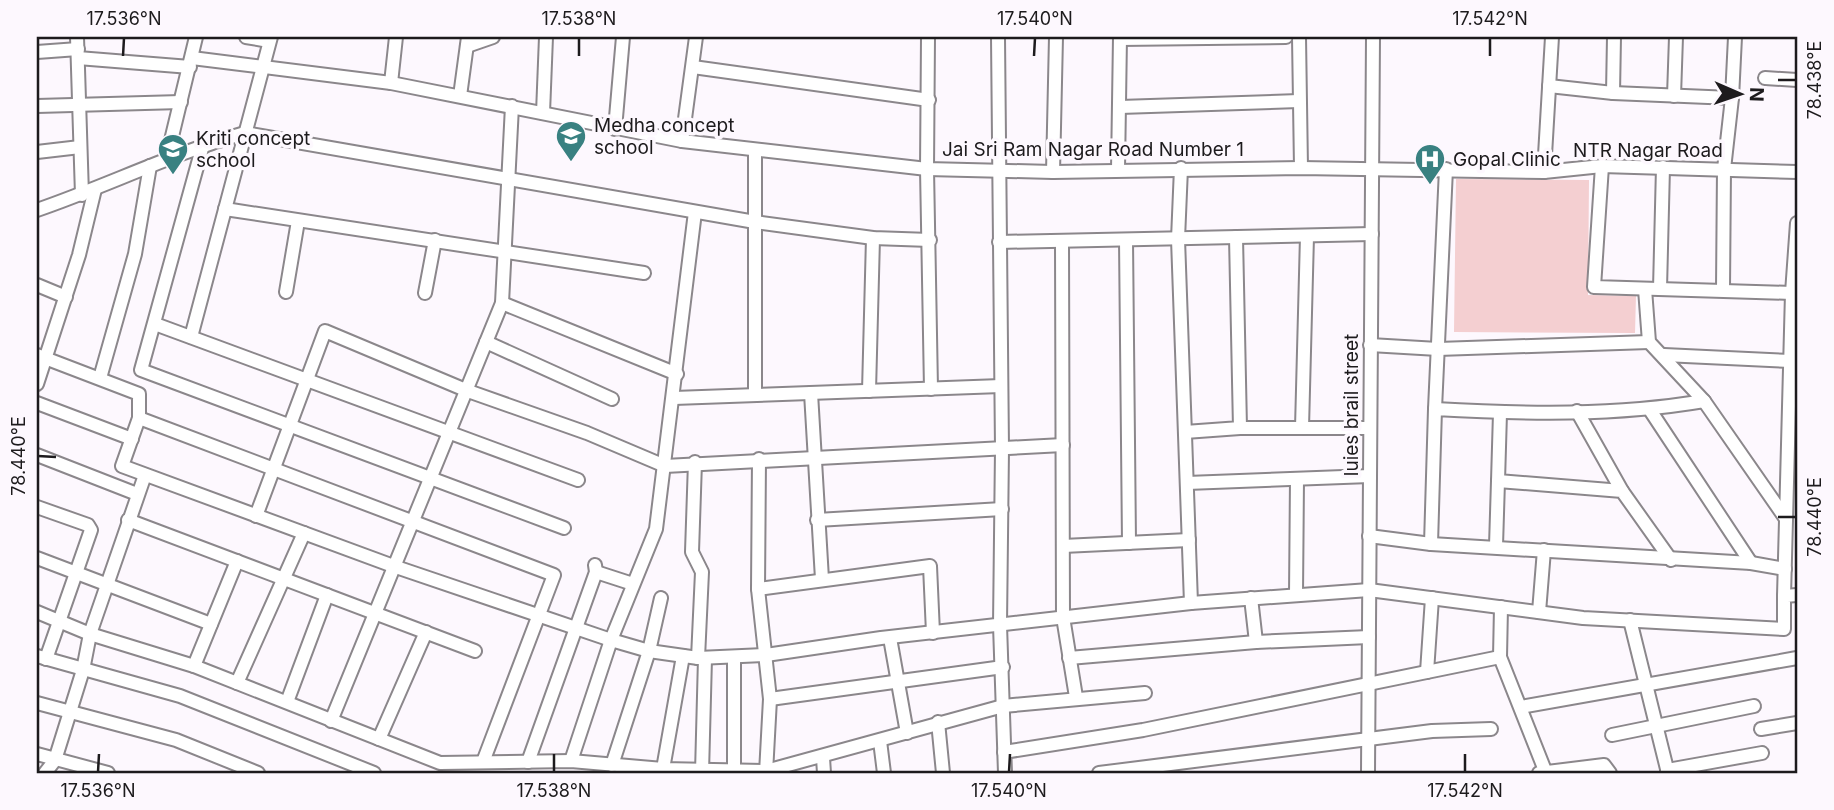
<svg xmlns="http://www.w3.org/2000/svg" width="1834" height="810" font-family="Inter,sans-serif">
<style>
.green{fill:#f4cfd1}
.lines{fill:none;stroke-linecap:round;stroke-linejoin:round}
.minor-casing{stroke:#8b878b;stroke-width:16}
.minor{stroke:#fff;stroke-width:12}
.ticks{fill:none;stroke:#1d1b1d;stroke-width:2.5}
.labels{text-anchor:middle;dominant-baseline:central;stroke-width:7;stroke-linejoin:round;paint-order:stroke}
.poi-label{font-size:19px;fill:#1d1b1d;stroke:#fdf8fe;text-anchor:start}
.street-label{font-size:19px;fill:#1d1b1d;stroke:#fdf8fe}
.neatline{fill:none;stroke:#1d1b1d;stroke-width:2.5}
.ticks-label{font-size:18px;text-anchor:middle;fill:#1d1b1d}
</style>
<rect width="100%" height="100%" fill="#fdf8fe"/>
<polygon class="green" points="1456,179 1589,180 1588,295 1636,296 1635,333 1454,332"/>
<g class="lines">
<g class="minor-casing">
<g id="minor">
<polyline points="77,37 82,195"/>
<polyline points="246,37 269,41"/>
<polyline points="928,37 927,169 931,389"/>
<polyline points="998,37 1002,449 1000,625 1005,773"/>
<polyline points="1299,37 1301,168"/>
<polyline points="1120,39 1286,37"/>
<polyline points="467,46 493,37"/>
<polyline points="37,52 78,49"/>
<polyline points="78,58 190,67"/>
<polyline points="192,58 391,83 682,141 927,169 1053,172 1301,168 1544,172 1602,166 1797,172"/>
<polyline points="693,67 929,100"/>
<polyline points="1765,78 1797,80"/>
<polyline points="391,83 396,37"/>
<polyline points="1549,86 1613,93 1732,98"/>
<polyline points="1613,93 1614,37"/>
<polyline points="460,96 468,37"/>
<polyline points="1674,96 1676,37"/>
<polyline points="37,106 181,102"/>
<polyline points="1120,107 1299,101"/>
<polyline points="543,113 546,37"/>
<polyline points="615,129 623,37"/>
<polyline points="682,141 696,37"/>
<polyline points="203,145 141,370 564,528"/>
<polyline points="37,152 80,147"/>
<polyline points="167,157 196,37"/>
<polyline points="1602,166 1594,287 1792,293"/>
<polyline points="1181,168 1178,239 1191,603"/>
<polyline points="1118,169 1120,37"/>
<polyline points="1053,172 1056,37"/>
<polyline points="1544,172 1552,37"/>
<polyline points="225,209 644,273"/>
<path d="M 37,210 C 107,186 173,153 245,133 L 755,222 L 873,238 L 930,240"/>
<polyline points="1307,236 1302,428 1370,428"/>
<polyline points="1126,240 1129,543"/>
<polyline points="1062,241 1063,617 1076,697"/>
<polyline points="999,242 1372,234"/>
<polyline points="37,285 66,297"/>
<polyline points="1645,289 1649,342 1704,401 1786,519"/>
<polyline points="1660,289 1663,167"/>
<polyline points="1723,289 1724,169 1732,98 1735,37"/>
<polyline points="286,292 298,221"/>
<polyline points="425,293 435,240"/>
<polyline points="502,303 677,374"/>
<polyline points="155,324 578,480"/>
<polyline points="191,337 271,37"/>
<polyline points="486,342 612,399"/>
<polyline points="1370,345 1438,349 1649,342"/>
<polyline points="37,355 139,394 139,418 122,466 396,567 611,640 649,651 698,658 766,655 881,638 1191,603 1369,590 1583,618 1784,629 1784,596 1797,595"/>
<polyline points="1664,355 1791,361"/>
<polyline points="100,378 135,254 150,166"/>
<polyline points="37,384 79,255 95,189"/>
<polyline points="869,391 873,238"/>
<polyline points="811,393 822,579"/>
<polyline points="755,395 755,151"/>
<polyline points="674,398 1001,386"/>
<polyline points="37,403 132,439"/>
<polyline points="1435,409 1446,169"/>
<polyline points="1650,410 1751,563"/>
<polyline points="1577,411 1622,491"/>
<polyline points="1500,413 1498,481 1622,491 1671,560"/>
<polyline points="139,418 554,575 483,762"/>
<polyline points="1240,428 1302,428"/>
<polyline points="1185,432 1240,428 1236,237"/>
<polyline points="37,455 137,494"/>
<polyline points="759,459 758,589 770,699 766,773"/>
<polyline points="695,462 692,552 702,572 698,658"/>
<polyline points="1187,483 1370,476"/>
<polyline points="37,507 88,525 91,530 46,659"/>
<polyline points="256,516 325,331 468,391 587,433 665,466 1063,445"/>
<polyline points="128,520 475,651"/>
<polyline points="817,520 1002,509"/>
<polyline points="1369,536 1431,544 1751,563 1785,569"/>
<path d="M 1431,544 L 1435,409 C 1524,414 1616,416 1704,401"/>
<polyline points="1063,546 1189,540"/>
<polyline points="1496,546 1498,481"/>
<polyline points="37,558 211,624"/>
<polyline points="596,572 633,584"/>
<polyline points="758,589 930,566 933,633"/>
<polyline points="1296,595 1297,479"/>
<polyline points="1784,596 1792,293 1797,223"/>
<polyline points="1251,598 1256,642"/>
<polyline points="1501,607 1500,657 1546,773"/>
<polyline points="37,612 90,634 194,666 440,763 571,761 663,769 766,771 1003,706 1145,693"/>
<polyline points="1539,612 1544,550"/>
<polyline points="1630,620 1668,773"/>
<polyline points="890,638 907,733"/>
<polyline points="37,656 180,696 374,773"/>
<polyline points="1069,658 1256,642 1369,637"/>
<polyline points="194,666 237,561"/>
<polyline points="1427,672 1432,598"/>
<polyline points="237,683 304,533"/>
<polyline points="770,699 1003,667"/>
<polyline points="287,702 327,595"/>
<polyline points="37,703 176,740 258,773"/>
<polyline points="1521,707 1797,658"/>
<polyline points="331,721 502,303 512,106"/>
<polyline points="938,722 943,773"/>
<polyline points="1761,729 1797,723"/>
<polyline points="1612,735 1754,706"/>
<polyline points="379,739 426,632"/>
<polyline points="880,741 884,773"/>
<polyline points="1004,752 1143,730 1500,657"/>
<polyline points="37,754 108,773"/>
<polyline points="823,758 824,773"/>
<polyline points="571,761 611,640 656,529 695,212"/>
<polyline points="528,762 596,572 595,565"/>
<polyline points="612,765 649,651 661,598"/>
<polyline points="663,769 683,656"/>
<polyline points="1667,770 1762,753"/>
<polyline points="45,773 55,760 83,670 90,634 145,475"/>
<polyline points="702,773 705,658"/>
<polyline points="734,773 734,658"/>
<polyline points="1099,773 1432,731 1491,729"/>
<polyline points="1368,773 1373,37"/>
<polyline points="1539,773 1604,765 1610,773"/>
</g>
</g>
<use href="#minor" class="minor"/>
</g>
<path class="ticks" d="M 123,56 L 124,38M 579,56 L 579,38M 1034,56 L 1035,38M 1490,56 L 1490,38M 1778,80 L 1796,80M 38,456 L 56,457M 1778,517 L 1796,517M 98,772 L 99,754M 554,772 L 554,754M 1009,772 L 1010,754M 1465,772 L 1465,754"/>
<defs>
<g id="school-pin" transform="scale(1.575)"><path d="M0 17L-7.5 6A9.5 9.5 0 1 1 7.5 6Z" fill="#398181" stroke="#fdf8fe"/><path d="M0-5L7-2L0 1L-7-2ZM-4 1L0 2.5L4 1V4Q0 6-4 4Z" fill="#fff"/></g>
<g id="hospital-pin" transform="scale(1.575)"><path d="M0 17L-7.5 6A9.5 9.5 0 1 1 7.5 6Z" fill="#398181" stroke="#fdf8fe"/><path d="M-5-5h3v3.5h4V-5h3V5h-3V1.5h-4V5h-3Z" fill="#fff"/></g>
</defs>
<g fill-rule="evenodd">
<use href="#school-pin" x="571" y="136"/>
<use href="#school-pin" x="173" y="149"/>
<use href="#hospital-pin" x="1430" y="159"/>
</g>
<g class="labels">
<g class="poi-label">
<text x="594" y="125">Medha concept<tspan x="594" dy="22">school</tspan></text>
<text x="196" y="138">Kriti concept<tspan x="196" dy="22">school</tspan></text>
<text x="1453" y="159">Gopal Clinic</text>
</g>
<g class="street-label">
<text x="1093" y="149">Jai Sri Ram Nagar Road Number 1</text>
<text x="1648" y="150">NTR Nagar Road</text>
<text transform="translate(1351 405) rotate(-90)">luies brail street</text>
</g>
</g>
<rect width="1834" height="810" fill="none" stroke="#fdf8fe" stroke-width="77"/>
<g transform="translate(1740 94) rotate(92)" stroke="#fdf8fe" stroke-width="5" paint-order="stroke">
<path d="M0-5L12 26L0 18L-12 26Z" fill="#1d1b1d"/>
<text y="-10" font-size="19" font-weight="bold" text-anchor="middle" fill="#1d1b1d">N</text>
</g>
<rect x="38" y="38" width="1758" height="734" class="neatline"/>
<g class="ticks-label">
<text x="124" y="25">17.536°N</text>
<text x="579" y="25">17.538°N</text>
<text x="1035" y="25">17.540°N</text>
<text x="1490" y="25">17.542°N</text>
<text transform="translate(1815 80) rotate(-90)" y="6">78.438°E</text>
<text transform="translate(19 456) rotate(-90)" y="6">78.440°E</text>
<text transform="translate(1815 517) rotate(-90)" y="6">78.440°E</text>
<text x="98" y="797">17.536°N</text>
<text x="554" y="797">17.538°N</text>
<text x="1009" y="797">17.540°N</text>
<text x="1465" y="797">17.542°N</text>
</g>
</svg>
